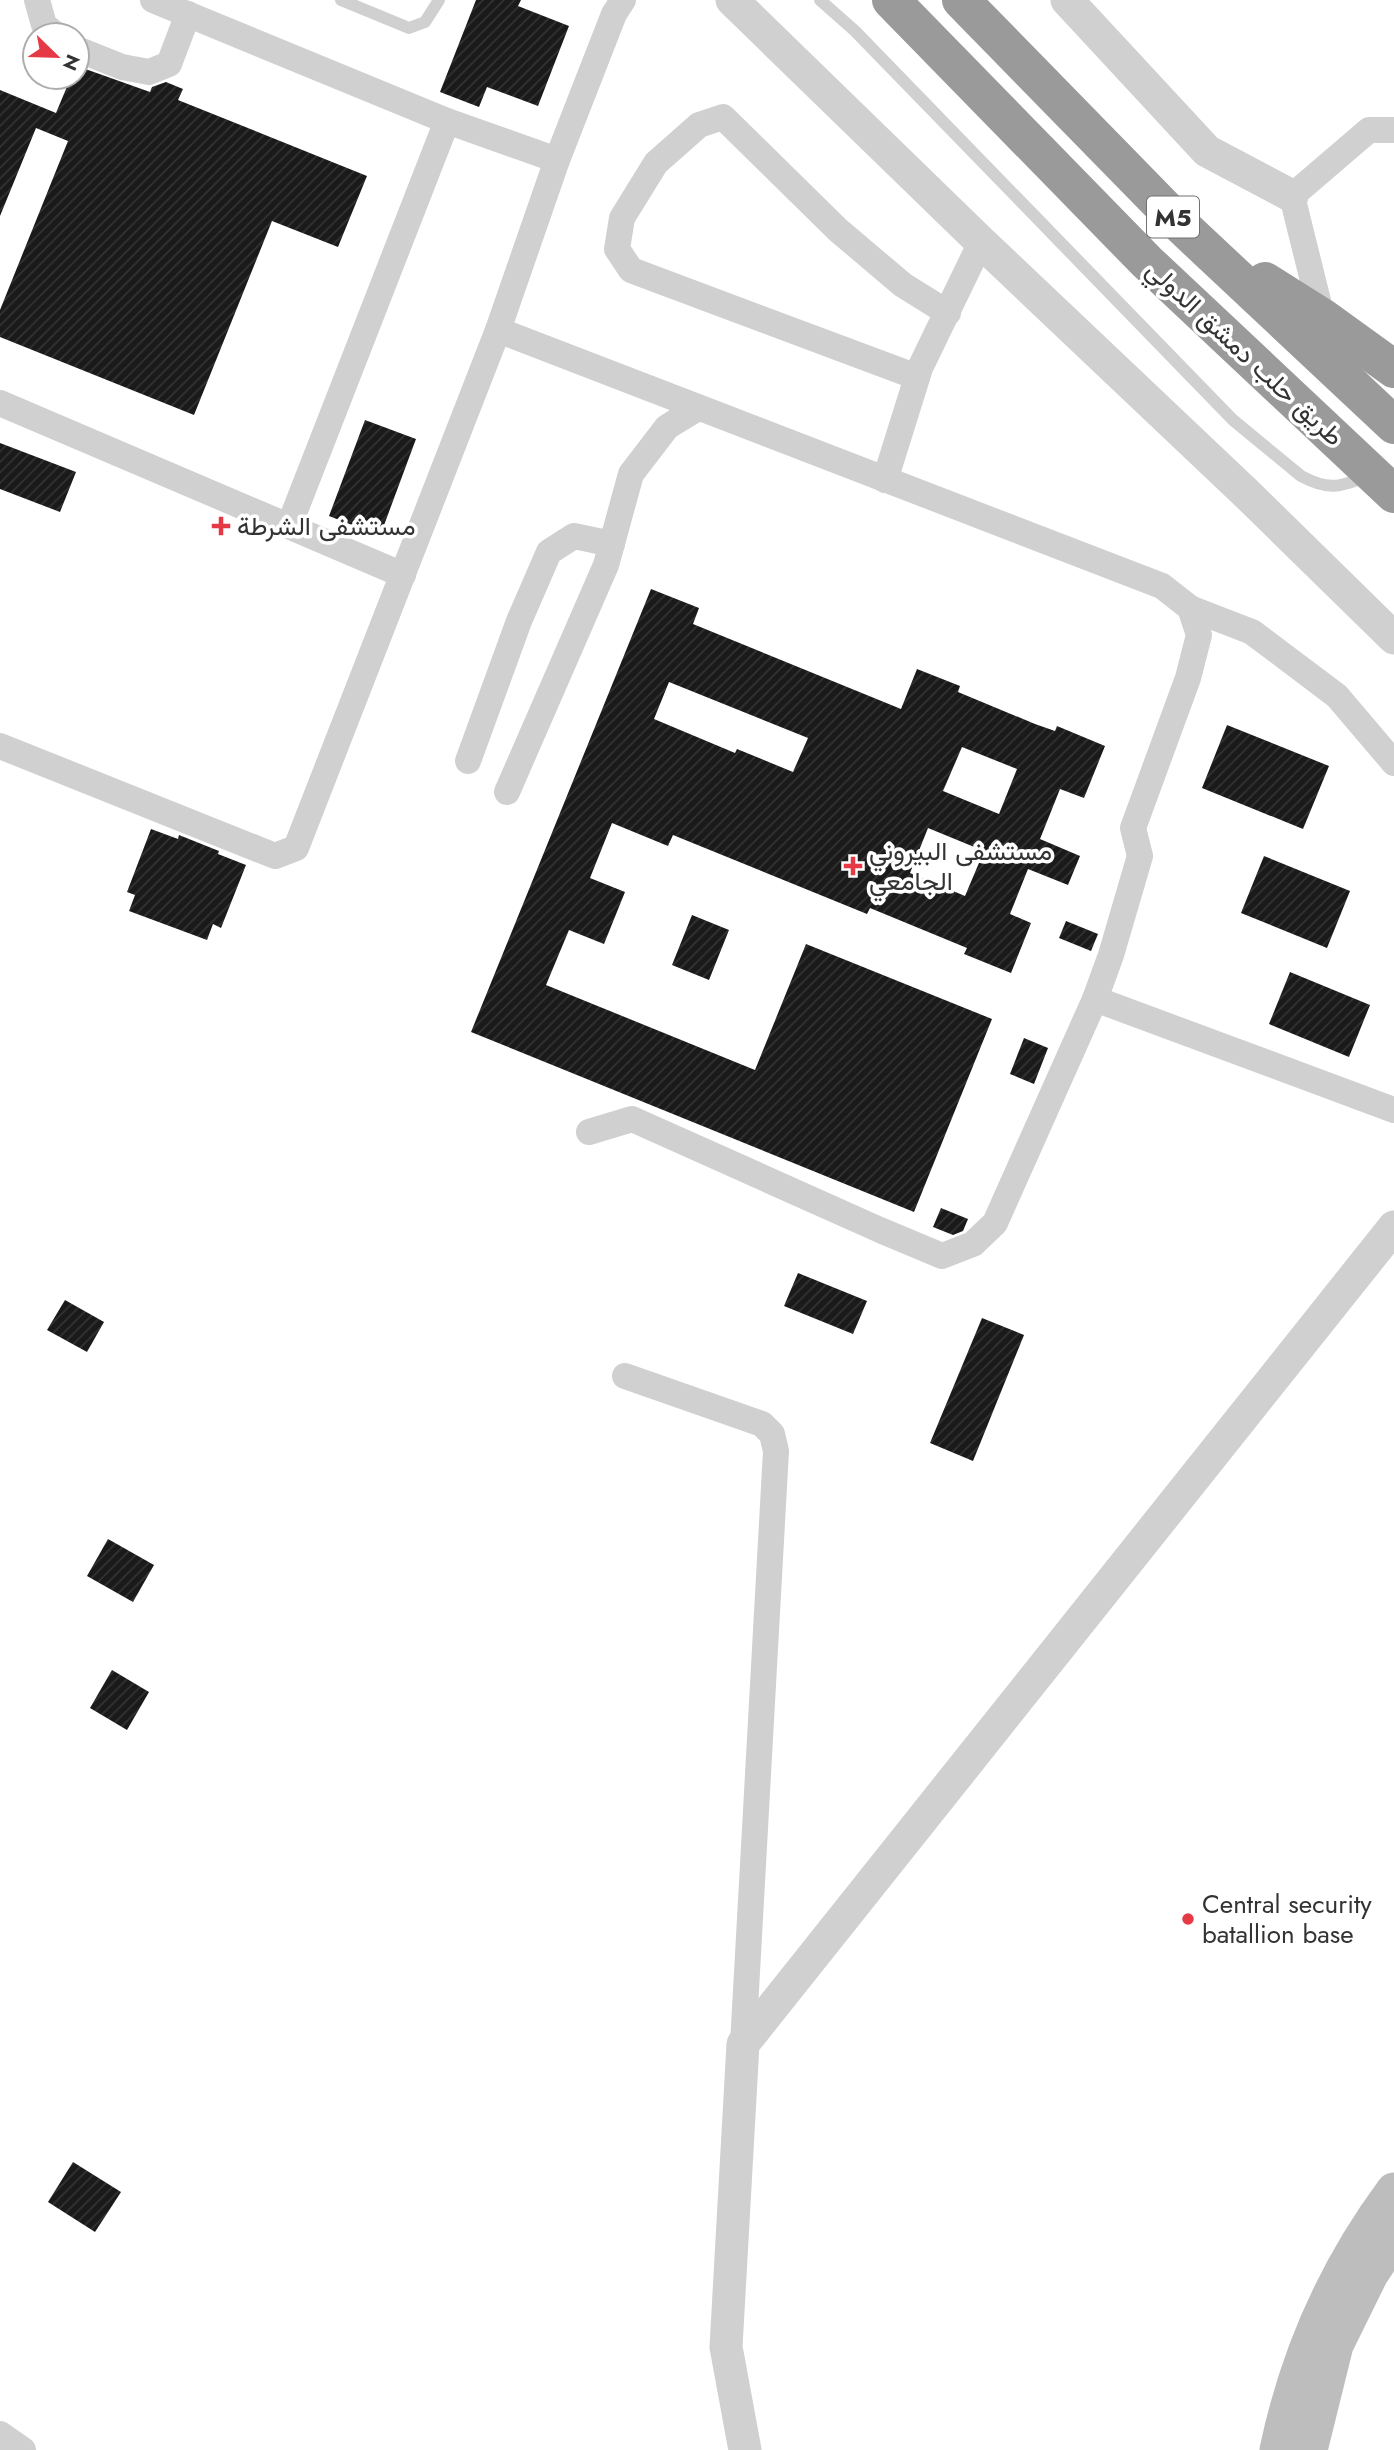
<svg xmlns="http://www.w3.org/2000/svg" width="1394" height="2450" font-family="Jost,Vazirmatn,sans-serif">
<style>
.building{fill:url(#building-hatch);fill-rule:evenodd}
.lines{fill:none;stroke-linecap:round;stroke-linejoin:round}
.service{stroke:#d0d0d0;stroke-width:12}
.minor{stroke:#d0d0d0;stroke-width:26}
.tertiary{stroke:#d0d0d0;stroke-width:33}
.secondary{stroke:#bdbdbd;stroke-width:37}
.motorway{stroke:#9a9a9a;stroke-width:38}
.poi-dot{fill:#e63946;stroke:#fff;stroke-width:2.5}
.labels{text-anchor:middle;dominant-baseline:central;stroke-width:7;stroke-linejoin:round;paint-order:stroke}
.shield{fill:#fff;stroke:#707070;stroke-width:2}
.shield-label{font-size:24px;font-weight:bold;fill:#333}
.street-label{font-size:26px;fill:#333;stroke:#fff}
.poi-label{font-size:26px;fill:#333;stroke:#fff;text-anchor:start}
</style>
<defs>
<pattern id="building-hatch" width="6" height="6" patternUnits="userSpaceOnUse" patternTransform="scale(1.75)"><rect width="6" height="6" fill="#1a1a1a"/><path d="M-1 1l2-2M0 6l6-6M5 7l2-2" fill="none" stroke="#333"/></pattern>
</defs>
<rect width="100%" height="100%" fill="#fff"/>
<g class="building">
<polygon points="476,0 521,0 518,6 569,26 538,106 487,87 479,107 440,92"/>
<polygon points="77,66 150,92 152,87 166,82 183,89 178,100 367,176 338,247 272,221 194,415 0,337 0,310 68,141 36,128 0,216 0,90 56,113 71,77 77,77"/>
<polygon points="365,420 416,439 380,536 329,516"/>
<polygon points="0,443 76,472 60,512 0,489"/>
<path d="M 651,589 L 699,608 L 693,624 L 901,709 L 917,669 L 960,686 L 958,692 L 1035,724 L 1055,731 L 1057,726 L 1105,746 L 1084,798 L 1060,789 L 1040,839 L 1080,856 L 1068,885 L 1028,869 L 1010,914 L 1031,923 L 1011,973 L 964,954 L 967,948 L 870,908 L 867,914 L 673,835 L 668,846 L 612,823 L 590,878 L 625,892 L 604,944 L 569,930 L 546,985 L 755,1070 L 806,944 L 992,1019 L 914,1212 L 471,1032 ZM 669,682 L 808,738 L 793,772 L 737,749 L 735,753 L 654,719 ZM 962,747 L 1017,769 L 999,814 L 943,791 ZM 928,828 L 984,851 L 965,896 L 910,873 Z"/>
<polygon points="1227,725 1329,766 1303,829 1202,788"/>
<polygon points="151,829 178,839 179,835 219,851 218,854 246,865 221,928 213,924 207,940 129,911 135,895 127,892"/>
<polygon points="1264,856 1350,891 1327,948 1241,913"/>
<polygon points="692,915 729,930 709,980 672,965"/>
<polygon points="1066,921 1098,934 1091,951 1059,938"/>
<polygon points="1290,972 1370,1005 1349,1057 1269,1024"/>
<polygon points="1024,1038 1048,1048 1034,1084 1010,1074"/>
<polygon points="941,1208 968,1219 963,1231 953,1235 933,1227"/>
<polygon points="798,1273 867,1301 853,1334 784,1306"/>
<polygon points="65,1300 104,1322 87,1352 47,1330"/>
<polygon points="982,1318 1024,1335 973,1461 930,1443"/>
<polygon points="108,1539 154,1565 133,1602 87,1576"/>
<polygon points="112,1670 149,1692 127,1730 90,1708"/>
<polygon points="73,2162 121,2192 95,2232 48,2202"/>
</g>
<g class="lines">
<g class="service">
<polyline points="341,0 409,28 425,22 439,0"/>
<path d="M 820,0 L 855,31 L 1233,420 L 1301,476 C 1329,491 1339,487 1368,476"/>
</g>
<g class="minor">
<polyline points="37,0 44,25 56,35"/>
<polyline points="153,0 447,121 557,160"/>
<polyline points="77,49 122,67 149,72 169,64 188,14"/>
<polyline points="1322,317 1292,196 1369,130 1394,130"/>
<polyline points="498,330 1162,586 1190,608 1199,635 1188,678 1133,828 1140,856 1111,955 1095,999 995,1223 973,1244 942,1256 880,1230 632,1119 589,1132"/>
<polyline points="917,377 631,270 617,249 622,218 656,163 699,125 723,117 838,230 903,285 948,313"/>
<polyline points="0,403 403,575"/>
<polyline points="885,480 920,368 981,242"/>
<polyline points="289,526 447,121"/>
<polyline points="1190,608 1252,632 1337,696 1394,763"/>
<polyline points="0,746 275,856 296,848 498,330 557,160 614,14 623,0"/>
<polyline points="468,761 519,621 549,552 574,536 612,544"/>
<polyline points="507,792 606,565 631,474 667,427 698,408"/>
<polyline points="1095,999 1394,1110"/>
<polyline points="625,1376 762,1424 772,1434 776,1451 743,2044"/>
<polyline points="0,2434 23,2450"/>
</g>
<g class="tertiary">
<polyline points="732,0 981,242 1248,495 1394,638"/>
<polyline points="1067,0 1207,151 1292,196"/>
<polyline points="745,2450 726,2347 743,2044 1394,1227"/>
</g>
<g class="secondary">
<path d="M 1278,2450 C 1298,2355 1336,2269 1394,2191"/>
<polyline points="1309,2450 1335,2345 1370,2274 1394,2238"/>
</g>
<g class="motorway">
<polyline points="891,0 1147,262 1394,494"/>
<polyline points="961,0 1184,228 1394,425"/>
<polyline points="1265,281 1322,317 1394,369"/>
</g>
</g>
<g class="poi-dot">
<path d="M217.5 515.5h7v7h7v7h-7v7h-7v-7h-7v-7h7z"/>
<path d="M849.5 855.5h7v7h7v7h-7v7h-7v-7h-7v-7h7z"/>
<circle cx="1188" cy="1919" r="7"/>
</g>
<g class="labels">
<rect class="shield" x="1147" y="196.5" width="52" height="41" rx="5"/>
<g class="shield-label">
<text x="1173" y="217">M5</text>
</g>
<g class="street-label">
<text transform="translate(1245 353) rotate(43)">طريق حلب دمشق الدولي</text>
</g>
<g class="poi-label">
<text x="237" y="526">مستشفى الشرطة</text>
<text x="869" y="851">مستشفى البيروني<tspan x="869" dy="30">الجامعي</tspan></text>
<text x="1202" y="1904">Central security<tspan x="1202" dy="30">batallion base</tspan></text>
</g>
</g>
<g transform="translate(56 56) rotate(113)"><circle r="33" fill="#ffffff" stroke="#adadad" stroke-width="2"/>
<path d="M0-5L12 26L0 18L-12 26Z" fill="#e63946"/>
<text y="-10" font-size="19" font-weight="bold" text-anchor="middle" fill="#333333">N</text>
</g>
</svg>
